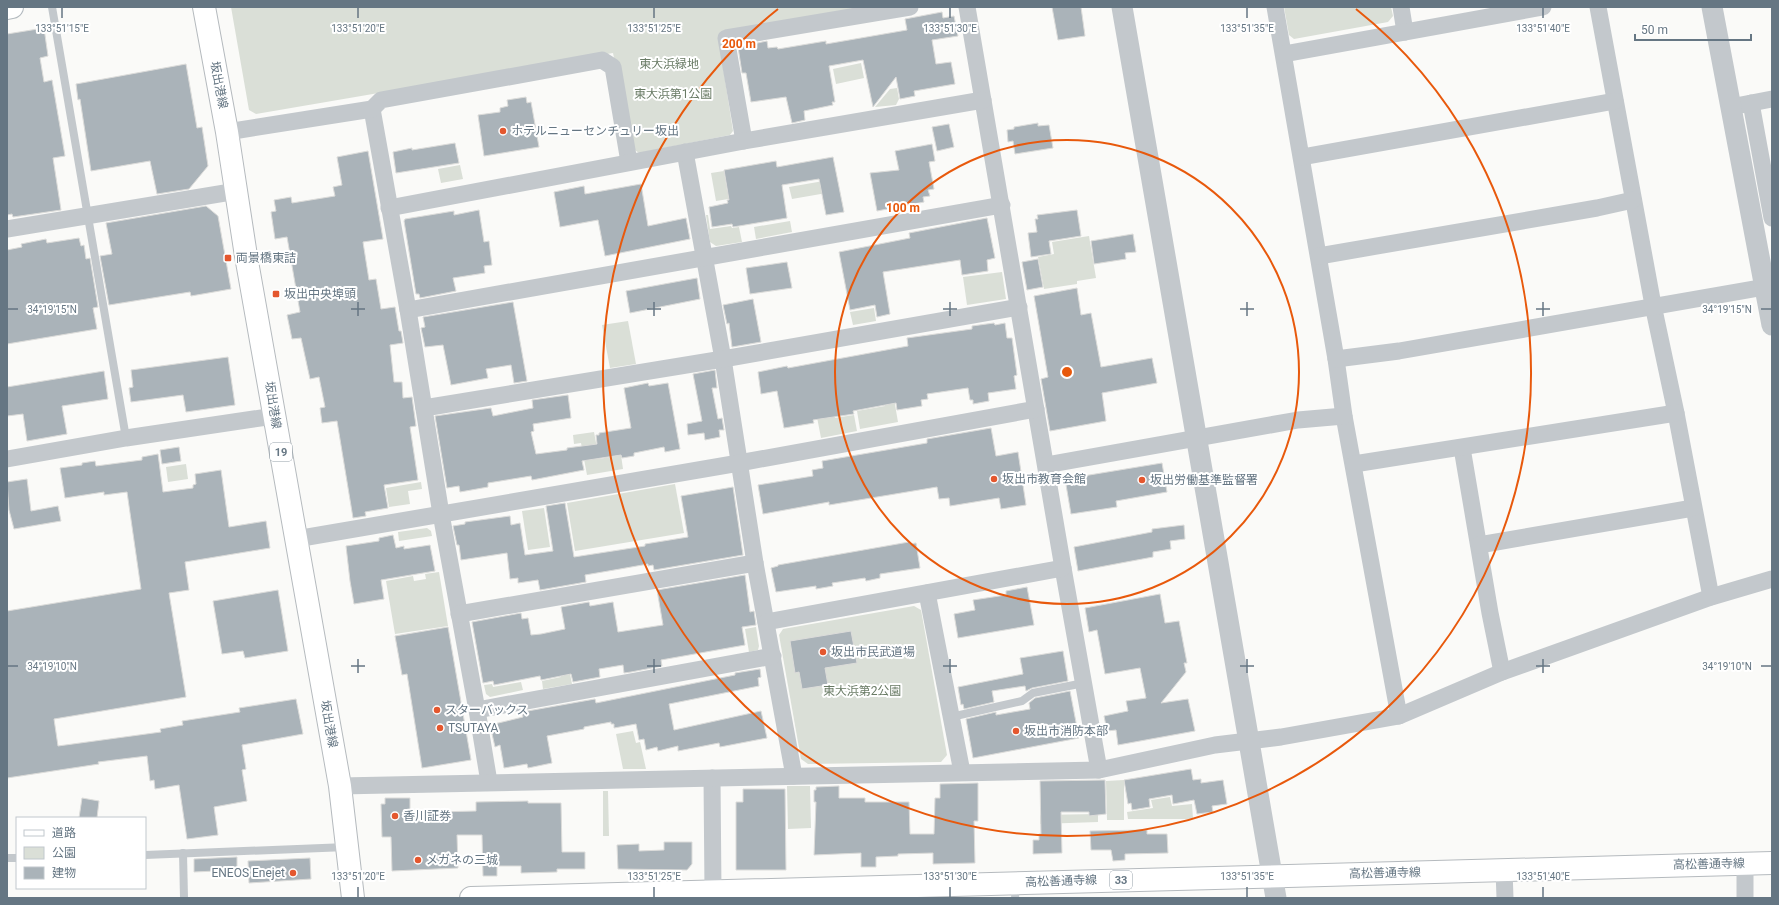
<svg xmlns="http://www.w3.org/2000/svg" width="1779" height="905" font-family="Roboto,'Noto Sans JP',sans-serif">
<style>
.green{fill:#dadfd7}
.building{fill:#aab3b9;stroke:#dcdcda}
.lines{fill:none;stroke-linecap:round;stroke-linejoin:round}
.secondary-casing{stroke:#b3babf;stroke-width:24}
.primary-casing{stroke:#b5babe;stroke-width:24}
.service{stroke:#c3c8cc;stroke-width:8}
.minor{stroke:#c3c8cc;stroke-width:17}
.tertiary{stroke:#c3c8cc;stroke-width:21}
.secondary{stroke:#fff;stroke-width:22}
.primary{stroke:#fff;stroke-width:22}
.ticks{fill:none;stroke:#657683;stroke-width:1.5}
.ring{fill:none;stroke:#e8590c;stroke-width:2}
.poi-dot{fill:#e4572e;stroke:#fff;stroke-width:1.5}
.labels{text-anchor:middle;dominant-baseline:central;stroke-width:4;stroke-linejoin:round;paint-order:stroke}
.shield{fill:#fff;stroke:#939fa8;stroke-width:1}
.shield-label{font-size:11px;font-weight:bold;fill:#657683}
.park-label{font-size:12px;fill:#687a64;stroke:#fff}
.street-label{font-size:12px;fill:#657683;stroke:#fff}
.poi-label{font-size:12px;fill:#657683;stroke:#fff;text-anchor:start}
.ticks-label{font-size:10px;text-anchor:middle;fill:#657683;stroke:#fff;stroke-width:4;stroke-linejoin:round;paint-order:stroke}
.centre{fill:#e8590c;stroke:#fff;stroke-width:2}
.ring-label{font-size:12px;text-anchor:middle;font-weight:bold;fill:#e8590c;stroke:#fff;stroke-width:4;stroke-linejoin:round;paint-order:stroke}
</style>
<rect width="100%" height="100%" fill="#fafaf8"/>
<g class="green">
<polygon points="231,7 878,7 718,35 733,131 730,135 639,153 632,148 613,53 256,114 249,110"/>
<polygon points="1284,7 1391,7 1393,16 1388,22 1294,39 1289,35"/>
<polygon points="861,63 864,78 836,84 833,69"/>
<polygon points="897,88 899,99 896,105 875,107 890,89"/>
<polygon points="460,165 463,179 441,183 438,169"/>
<polygon points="724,171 727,190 780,181 747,196 716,201 711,173"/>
<polygon points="835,179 838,191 792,199 789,187"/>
<polygon points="706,215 708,215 710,229 731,226 732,228 739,227 742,242 716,246 710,242"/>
<polygon points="790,221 792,232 756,239 754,227"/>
<polygon points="1089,236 1096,278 1077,281 1077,284 1044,289 1038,257 1054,254 1052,242"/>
<polygon points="1002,272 1006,299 967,305 963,277"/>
<polygon points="874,308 876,321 853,325 850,312"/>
<polygon points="628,321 636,364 610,368 602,325"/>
<polygon points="894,399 898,422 860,429 857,411 885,406 884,401"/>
<polygon points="816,412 834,414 835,418 854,415 857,431 821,438"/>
<polygon points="594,432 599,459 621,455 623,469 587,475 581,443 574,444 573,435"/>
<polygon points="186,464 188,479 168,482 166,467"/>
<polygon points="421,482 422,489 408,491 410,504 389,507 386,488"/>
<polygon points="675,484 684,533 575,551 567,503"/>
<polygon points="544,508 550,547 528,550 522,511"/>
<polygon points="427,528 431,531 432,536 399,541 398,532"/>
<polygon points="439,572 448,626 395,634 386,581 413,576 414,581 426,579 425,574"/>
<polygon points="914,606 921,610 947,755 941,762 808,764 801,759 779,635 783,629"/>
<polygon points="756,627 759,646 758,650 749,652 745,629"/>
<polygon points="569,669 572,684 543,689 542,681 561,677 560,671"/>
<polygon points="521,682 523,690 490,697 486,694 484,685 492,684 493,687"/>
<polygon points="633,731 636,743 640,742 646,769 623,769 616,734"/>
<polygon points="1124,780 1124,820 1107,820 1106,781"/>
<polygon points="787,786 810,786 811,828 788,829"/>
<polygon points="603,791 608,791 609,836 603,836"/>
<polygon points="1170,797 1172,806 1192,804 1193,819 1128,819 1127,812 1153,808 1151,800"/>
<polygon points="1098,814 1098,822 1040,824 1040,815"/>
</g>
<g class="building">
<polygon points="1052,7 1081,7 1085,36 1058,40"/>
<polygon points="942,12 943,18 954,16 958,36 932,40 936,64 951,62 955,84 914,91 915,96 900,99 896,77 873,107 863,60 829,66 835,102 832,102 833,105 804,111 805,120 792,123 786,97 751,102 746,73 742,73 738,47 767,41 768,48 777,47 778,49 826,41 826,44 907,30 905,19"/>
<polygon points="44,28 48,56 40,58 44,82 52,80 65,156 53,158 61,210 13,217 12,214 7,215 7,34"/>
<polygon points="186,64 197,128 202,127 208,166 189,189 157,194 150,161 91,171 80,99 78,100 76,84"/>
<polygon points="526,97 527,103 531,102 539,147 484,156 478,115 500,112 500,108 508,106 507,100"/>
<polygon points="1038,123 1038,126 1049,125 1053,148 1015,154 1013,141 1008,142 1007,130 1014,129 1014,127"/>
<polygon points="949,124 954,147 937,151 932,127"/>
<polygon points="455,143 459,163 396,173 393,152 412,148 412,150"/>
<polygon points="932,144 935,161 929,162 934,189 928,190 930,196 923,197 924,202 877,211 870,173 899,170 895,151"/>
<polygon points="368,151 383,239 363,242 369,280 376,279 381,309 395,307 399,331 401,331 403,343 390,345 394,382 402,382 403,398 412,397 416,426 410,427 418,480 384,485 388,508 365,512 366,516 353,518 337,421 322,423 320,408 325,407 319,377 310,379 301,338 292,339 287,315 300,312 287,237 275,239 271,212 276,211 274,200 291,197 292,203 335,196 333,187 342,185 337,157"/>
<polygon points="833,157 844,212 826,215 819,179 782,185 787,218 733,227 732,224 712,227 709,207 728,203 727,200 729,200 724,170 776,161 777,167"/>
<polygon points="641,184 648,226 686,218 690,239 605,256 598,220 560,227 554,192 584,186 585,194"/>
<polygon points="206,206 218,216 231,289 191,296 190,292 109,305 100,256 112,254 106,223"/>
<polygon points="479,210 484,242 489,241 492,265 484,266 485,273 453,278 456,291 420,298 419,294 416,294 404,221 405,219 454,211 454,215"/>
<polygon points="1077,210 1081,236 1049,241 1051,254 1031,257 1028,233 1037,232 1035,219 1038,219 1037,215"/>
<polygon points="987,218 995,258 987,260 988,271 962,275 960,260 883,272 890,314 877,317 875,305 850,310 839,252 910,238 909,233"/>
<polygon points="1133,234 1136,252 1125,253 1126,259 1094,264 1091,241"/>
<polygon points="79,238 81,246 84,245 86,259 90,258 98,307 93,308 97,329 7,344 7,250 22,247 21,244 46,239 47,243"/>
<polygon points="1038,259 1043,287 1027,290 1022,262"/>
<polygon points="787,262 792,288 750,294 746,268"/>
<polygon points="697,278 700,299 630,313 626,291"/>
<polygon points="1077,288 1081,315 1091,313 1101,367 1152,358 1157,383 1102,393 1106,421 1050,431 1041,379 1048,377 1034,296"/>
<polygon points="753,299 761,342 732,347 729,323 727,324 723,305"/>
<polygon points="513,302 527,381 514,383 511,365 486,369 488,378 451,385 443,345 425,347 421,328 425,327 423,317"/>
<polygon points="994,323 995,325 1005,323 1007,338 1012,338 1017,375 1014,376 1016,389 988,393 989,401 973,404 973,400 970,400 968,388 927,394 928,399 921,400 922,406 897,410 896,403 853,411 854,414 813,420 814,423 784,428 777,391 761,394 758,372 787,366 788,368 908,346 907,338 972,329 972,326"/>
<polygon points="228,357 235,405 186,412 183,395 131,402 129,388 133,387 131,370"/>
<polygon points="715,370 717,388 712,388 718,419 722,418 724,430 719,430 720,437 705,440 704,433 688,435 687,424 702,421 693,374"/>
<polygon points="104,371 108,399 62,406 67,434 27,441 23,414 7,416 7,387"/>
<polygon points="648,383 649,386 668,383 680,449 665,452 664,447 634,453 634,456 622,458 621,455 582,461 584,470 532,480 531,476 488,483 488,487 460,492 459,486 447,488 435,416 491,408 493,416 533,408 532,400 568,395 571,418 533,424 534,431 531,432 536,454 567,450 567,448 597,444 596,435 599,435 599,433 631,428 624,388"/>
<polygon points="991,428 996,456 1018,452 1026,505 1001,509 999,498 950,506 949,498 939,499 937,487 829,505 829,502 763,514 758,485 813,476 812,470 823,468 822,461 927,443 927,439"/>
<polygon points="179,447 181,461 162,464 160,450"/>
<polygon points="158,454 163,492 193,488 193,485 196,484 195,474 221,470 229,527 266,521 270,548 185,562 189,590 169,593 186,697 54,719 58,746 161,732 160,729 183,725 182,721 240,712 239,708 296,699 303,734 242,745 246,769 242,770 247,801 214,807 218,835 187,839 179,785 155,789 154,780 150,781 147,756 98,762 99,764 7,778 7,611 141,589 127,492 104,495 104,492 65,498 60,468 82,465 82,463 95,461 96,466 142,460 142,457"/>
<polygon points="1162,463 1167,492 1116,501 1117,507 1071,514 1065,479"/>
<polygon points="27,479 31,511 58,506 61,521 14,529 9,510 7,482"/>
<polygon points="733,487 743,555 654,570 653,565 648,566 648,564 620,569 585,575 586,582 540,590 538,580 518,583 518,578 510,579 507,553 461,560 459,545 457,545 453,526 465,524 465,522 510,516 511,525 520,523 525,555 553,551 546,506 565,503 574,557 645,546 645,544 688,537 681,496"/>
<polygon points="1184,525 1185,539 1170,541 1171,549 1153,552 1153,557 1078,571 1074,547 1152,532 1152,529"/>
<polygon points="393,535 396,548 404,546 404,549 430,545 435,571 381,580 384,599 354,604 350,581 346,546 379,541 379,538"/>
<polygon points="909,542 910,544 916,543 920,568 880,574 880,578 866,581 865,578 832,583 833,586 816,589 816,586 776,592 771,568 778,566 778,565"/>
<polygon points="745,575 750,612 754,611 756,625 742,627 745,645 661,660 662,666 631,672 624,673 623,665 599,669 600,677 573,682 571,674 541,680 540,676 494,685 493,681 483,683 472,622 521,613 522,619 528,618 531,635 541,634 565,629 561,607 589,602 590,606 613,602 618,632 663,625 657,590"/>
<polygon points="1027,587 1034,625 958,638 954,614 975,610 973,600 1006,595 1006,591"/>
<polygon points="278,590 288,651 245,658 243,651 222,654 213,601"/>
<polygon points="1160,594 1165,623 1179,621 1187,663 1184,663 1186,672 1161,703 1188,699 1195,731 1118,745 1116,730 1107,731 1104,716 1128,711 1126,701 1146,698 1140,668 1105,674 1097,630 1089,632 1085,608"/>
<polygon points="448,627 471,760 422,768 407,674 402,675 395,636"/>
<polygon points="851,631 857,663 825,668 828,685 802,689 799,672 795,673 790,641"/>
<polygon points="1063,651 1068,681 1032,688 1026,691 1025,686 992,691 994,702 964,709 963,704 961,705 958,687 1023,674 1020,658"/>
<polygon points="760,669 761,677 758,678 759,686 669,704 674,730 761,711 767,738 720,747 719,743 678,751 678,746 658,751 657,747 646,750 644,739 639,740 636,724 614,728 614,724 611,724 611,722 584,727 584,729 547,736 552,763 528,768 527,764 504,768 500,745 495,747 490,725 523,717 522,712 595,699 596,703 735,675 735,673"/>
<polygon points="1070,691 1079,738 973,758 966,719 996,712 996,715 1030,709 1029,703 1035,698"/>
<polygon points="1191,769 1193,780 1201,779 1201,783 1223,780 1227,804 1212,806 1213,812 1197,814 1194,800 1173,804 1172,795 1149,799 1150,807 1132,810 1131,803 1128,804 1124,780"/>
<polygon points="1105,780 1106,814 1089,816 1089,812 1061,812 1062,853 1033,854 1033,840 1039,840 1039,834 1041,834 1040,781"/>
<polygon points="978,783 978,821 974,821 975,863 933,864 933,853 898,854 898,856 876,857 876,867 861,867 861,853 814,855 816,802 814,802 814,790 816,790 816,787 839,786 839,798 865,798 865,802 909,802 910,834 934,834 935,798 940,798 940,784"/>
<polygon points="743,789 785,789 786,870 736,870 736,802 743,802"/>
<polygon points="82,798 99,801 97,818 79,818"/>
<polygon points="385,798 410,798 410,818 436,818 436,812 476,811 476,802 528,801 528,803 561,803 562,852 585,852 585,869 557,869 557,872 521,873 521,866 497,866 497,876 483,876 482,835 457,835 458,868 392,871 391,837 382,837 381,804 385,804"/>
<polygon points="1147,830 1147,834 1167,834 1168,853 1125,854 1125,860 1113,861 1111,850 1091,850 1090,831"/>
<polygon points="664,842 692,842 692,864 687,870 618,869 617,845 639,844 639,851 664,850"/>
<polygon points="237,857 237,870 194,872 194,859"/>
<polygon points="310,858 311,879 249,883 248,861"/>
</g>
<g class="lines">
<g class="secondary-casing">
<polyline id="secondary" points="7,8 12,7"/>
</g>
<g class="primary-casing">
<g id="primary">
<polyline points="204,7 227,132 246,256 340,786 353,898"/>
<polyline points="471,898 1772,863"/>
</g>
</g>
<g class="service">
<polyline points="52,7 126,438"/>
<polyline points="951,717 1022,701 1033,693 1084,683"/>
<polyline points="183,853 184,898"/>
<polyline points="145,855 347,847"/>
<polyline points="7,858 17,858"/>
<polyline points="1015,898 1016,884"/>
</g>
<g class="minor">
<polyline points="967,7 1063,568 1099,770"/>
<polyline points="1275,7 1336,359 1344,416 1399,716"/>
<polyline points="1401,7 1405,32"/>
<polyline points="1598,7 1653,305 1676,413 1711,597"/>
<polyline points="1284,54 1543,7"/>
<polyline points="1751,103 1772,218"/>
<polyline points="1741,105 1772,99"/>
<polyline points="372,109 408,310 441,514 477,710 489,782"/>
<polyline points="227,132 372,109 381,100 602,60 613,67 629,162"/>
<polyline points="744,141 726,38 910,7"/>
<polyline points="685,152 723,359 755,563 794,776"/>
<polyline points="1302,157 1615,101"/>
<polyline points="389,208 744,141 983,100"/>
<polyline points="7,229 237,191"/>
<polyline points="1319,256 1597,208 1633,200"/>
<polyline points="408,310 1002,205"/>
<polyline points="1336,359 1399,351 1765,287"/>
<polyline points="424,408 723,359 1019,307"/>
<polyline points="1462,448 1490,613 1502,672"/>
<polyline points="7,459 126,438 274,416"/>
<polyline points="1354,464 1676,413"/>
<polyline points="1046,465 1298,420 1344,416"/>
<polyline points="296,539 739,463 1036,409"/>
<polyline points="1479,545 1693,508"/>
<polyline points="927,593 962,772"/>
<polyline points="459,614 755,563"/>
<polyline points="766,622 1063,568"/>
<polyline points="477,710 773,656"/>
<polyline points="712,778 713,891"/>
<polyline points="340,786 1099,770 1215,745 1281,737 1399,716 1502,672 1711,597 1772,579"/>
<polyline points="1745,863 1745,898"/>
<polyline points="1504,870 1505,898"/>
</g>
<g class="tertiary">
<polyline points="1122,7 1276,898"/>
<polyline points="1712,7 1772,325"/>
</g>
<use href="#secondary" class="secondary"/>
<use href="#primary" class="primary"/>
</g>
<path class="ticks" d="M 62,8 L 62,18M 358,8 L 358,18M 654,8 L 654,18M 950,8 L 950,18M 1247,8 L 1247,18M 1543,8 L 1543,18M 358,302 L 358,316M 654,302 L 654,316M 950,302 L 950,316M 1247,302 L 1247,316M 1543,302 L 1543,316M 8,309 L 18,309M 351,309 L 365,309M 647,309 L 661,309M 943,309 L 957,309M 1240,309 L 1254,309M 1536,309 L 1550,309M 1761,309 L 1771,309M 358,659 L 358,673M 654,659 L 654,673M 950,659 L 950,673M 1247,659 L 1247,673M 1543,659 L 1543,673M 8,666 L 18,666M 351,666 L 365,666M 647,666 L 661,666M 943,666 L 957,666M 1240,666 L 1254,666M 1536,666 L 1550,666M 1761,666 L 1771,666M 358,887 L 358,897M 654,887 L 654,897M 950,887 L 950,897M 1247,887 L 1247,897M 1543,887 L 1543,897"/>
<g class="ring">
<circle cx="1067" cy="372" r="232"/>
<path d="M1356 9A464 464 0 1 1 778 9"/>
</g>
<g class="poi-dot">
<circle cx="503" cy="131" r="4"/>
<rect x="224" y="254" width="8" height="8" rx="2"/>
<rect x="272" y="290" width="8" height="8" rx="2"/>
<circle cx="994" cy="479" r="4"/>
<circle cx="1142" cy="480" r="4"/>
<circle cx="823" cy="652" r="4"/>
<circle cx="437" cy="710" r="4"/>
<circle cx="440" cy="728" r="4"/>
<circle cx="1016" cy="731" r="4"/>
<circle cx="395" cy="816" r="4"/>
<circle cx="418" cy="860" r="4"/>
<circle cx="293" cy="873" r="4"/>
</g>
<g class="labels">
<g class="shield">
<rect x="270" y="443" width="22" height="18" rx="3"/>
<rect x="1110" y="871" width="22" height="18" rx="3"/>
</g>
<g class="shield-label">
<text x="281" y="452">19</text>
<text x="1121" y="880">33</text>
</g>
<g class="park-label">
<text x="669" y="64">東大浜緑地</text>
<text x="673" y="94">東大浜第1公園</text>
<text x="862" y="691">東大浜第2公園</text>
</g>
<g class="street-label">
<text transform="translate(219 85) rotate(79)">坂出港線</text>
<text transform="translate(273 405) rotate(81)">坂出港線</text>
<text transform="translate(329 724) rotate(80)">坂出港線</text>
<text transform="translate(1709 864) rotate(-1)">高松善通寺線</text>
<text transform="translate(1385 873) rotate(-1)">高松善通寺線</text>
<text transform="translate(1061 881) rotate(-2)">高松善通寺線</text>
</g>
<g class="poi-label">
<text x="511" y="131">ホテルニューセンチュリー坂出</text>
<text x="236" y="258">両景橋東詰</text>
<text x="284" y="294">坂出中央埠頭</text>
<text x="1002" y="479">坂出市教育会館</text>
<text x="1150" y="480">坂出労働基準監督署</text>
<text x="831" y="652">坂出市民武道場</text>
<text x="445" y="710">スターバックス</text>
<text x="448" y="728">TSUTAYA</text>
<text x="1024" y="731">坂出市消防本部</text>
<text x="403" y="816">香川証券</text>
<text x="426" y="860">メガネの三城</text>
<text x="285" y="873" text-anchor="end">ENEOS Enejet</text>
</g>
</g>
<g class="ticks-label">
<text x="62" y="32">133°51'15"E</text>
<text x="358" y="32">133°51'20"E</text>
<text x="654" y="32">133°51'25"E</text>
<text x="950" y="32">133°51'30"E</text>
<text x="1247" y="32">133°51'35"E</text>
<text x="1543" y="32">133°51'40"E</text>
<text x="52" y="313">34°19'15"N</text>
<text x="1727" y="313">34°19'15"N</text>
<text x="52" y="670">34°19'10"N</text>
<text x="1727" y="670">34°19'10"N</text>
<text x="358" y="880">133°51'20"E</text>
<text x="654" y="880">133°51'25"E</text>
<text x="950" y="880">133°51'30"E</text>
<text x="1247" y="880">133°51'35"E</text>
<text x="1543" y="880">133°51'40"E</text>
</g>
<circle cx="1067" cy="372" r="6" class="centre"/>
<g class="ring-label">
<text x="739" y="48">200 m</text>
<text x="903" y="212">100 m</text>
</g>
<rect width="1779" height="905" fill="none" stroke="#657683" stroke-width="16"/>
<rect x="16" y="817" width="130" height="72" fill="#ffffff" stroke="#c1c8cd"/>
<rect x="24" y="830" width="20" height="6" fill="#ffffff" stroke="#c1c8cd"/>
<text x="52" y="837" font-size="12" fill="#657683">道路</text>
<rect x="24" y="847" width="20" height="12" fill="#dadfd7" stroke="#c1c8cd"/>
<text x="52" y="857" font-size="12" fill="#657683">公園</text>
<rect x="24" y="867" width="20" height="12" fill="#aab3b9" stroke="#c1c8cd"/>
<text x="52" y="877" font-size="12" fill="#657683">建物</text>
<path d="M1635 34v6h116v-6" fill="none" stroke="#657683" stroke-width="2"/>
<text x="1641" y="34" font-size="12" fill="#657683" stroke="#ffffff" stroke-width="3" paint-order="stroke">50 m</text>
</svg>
